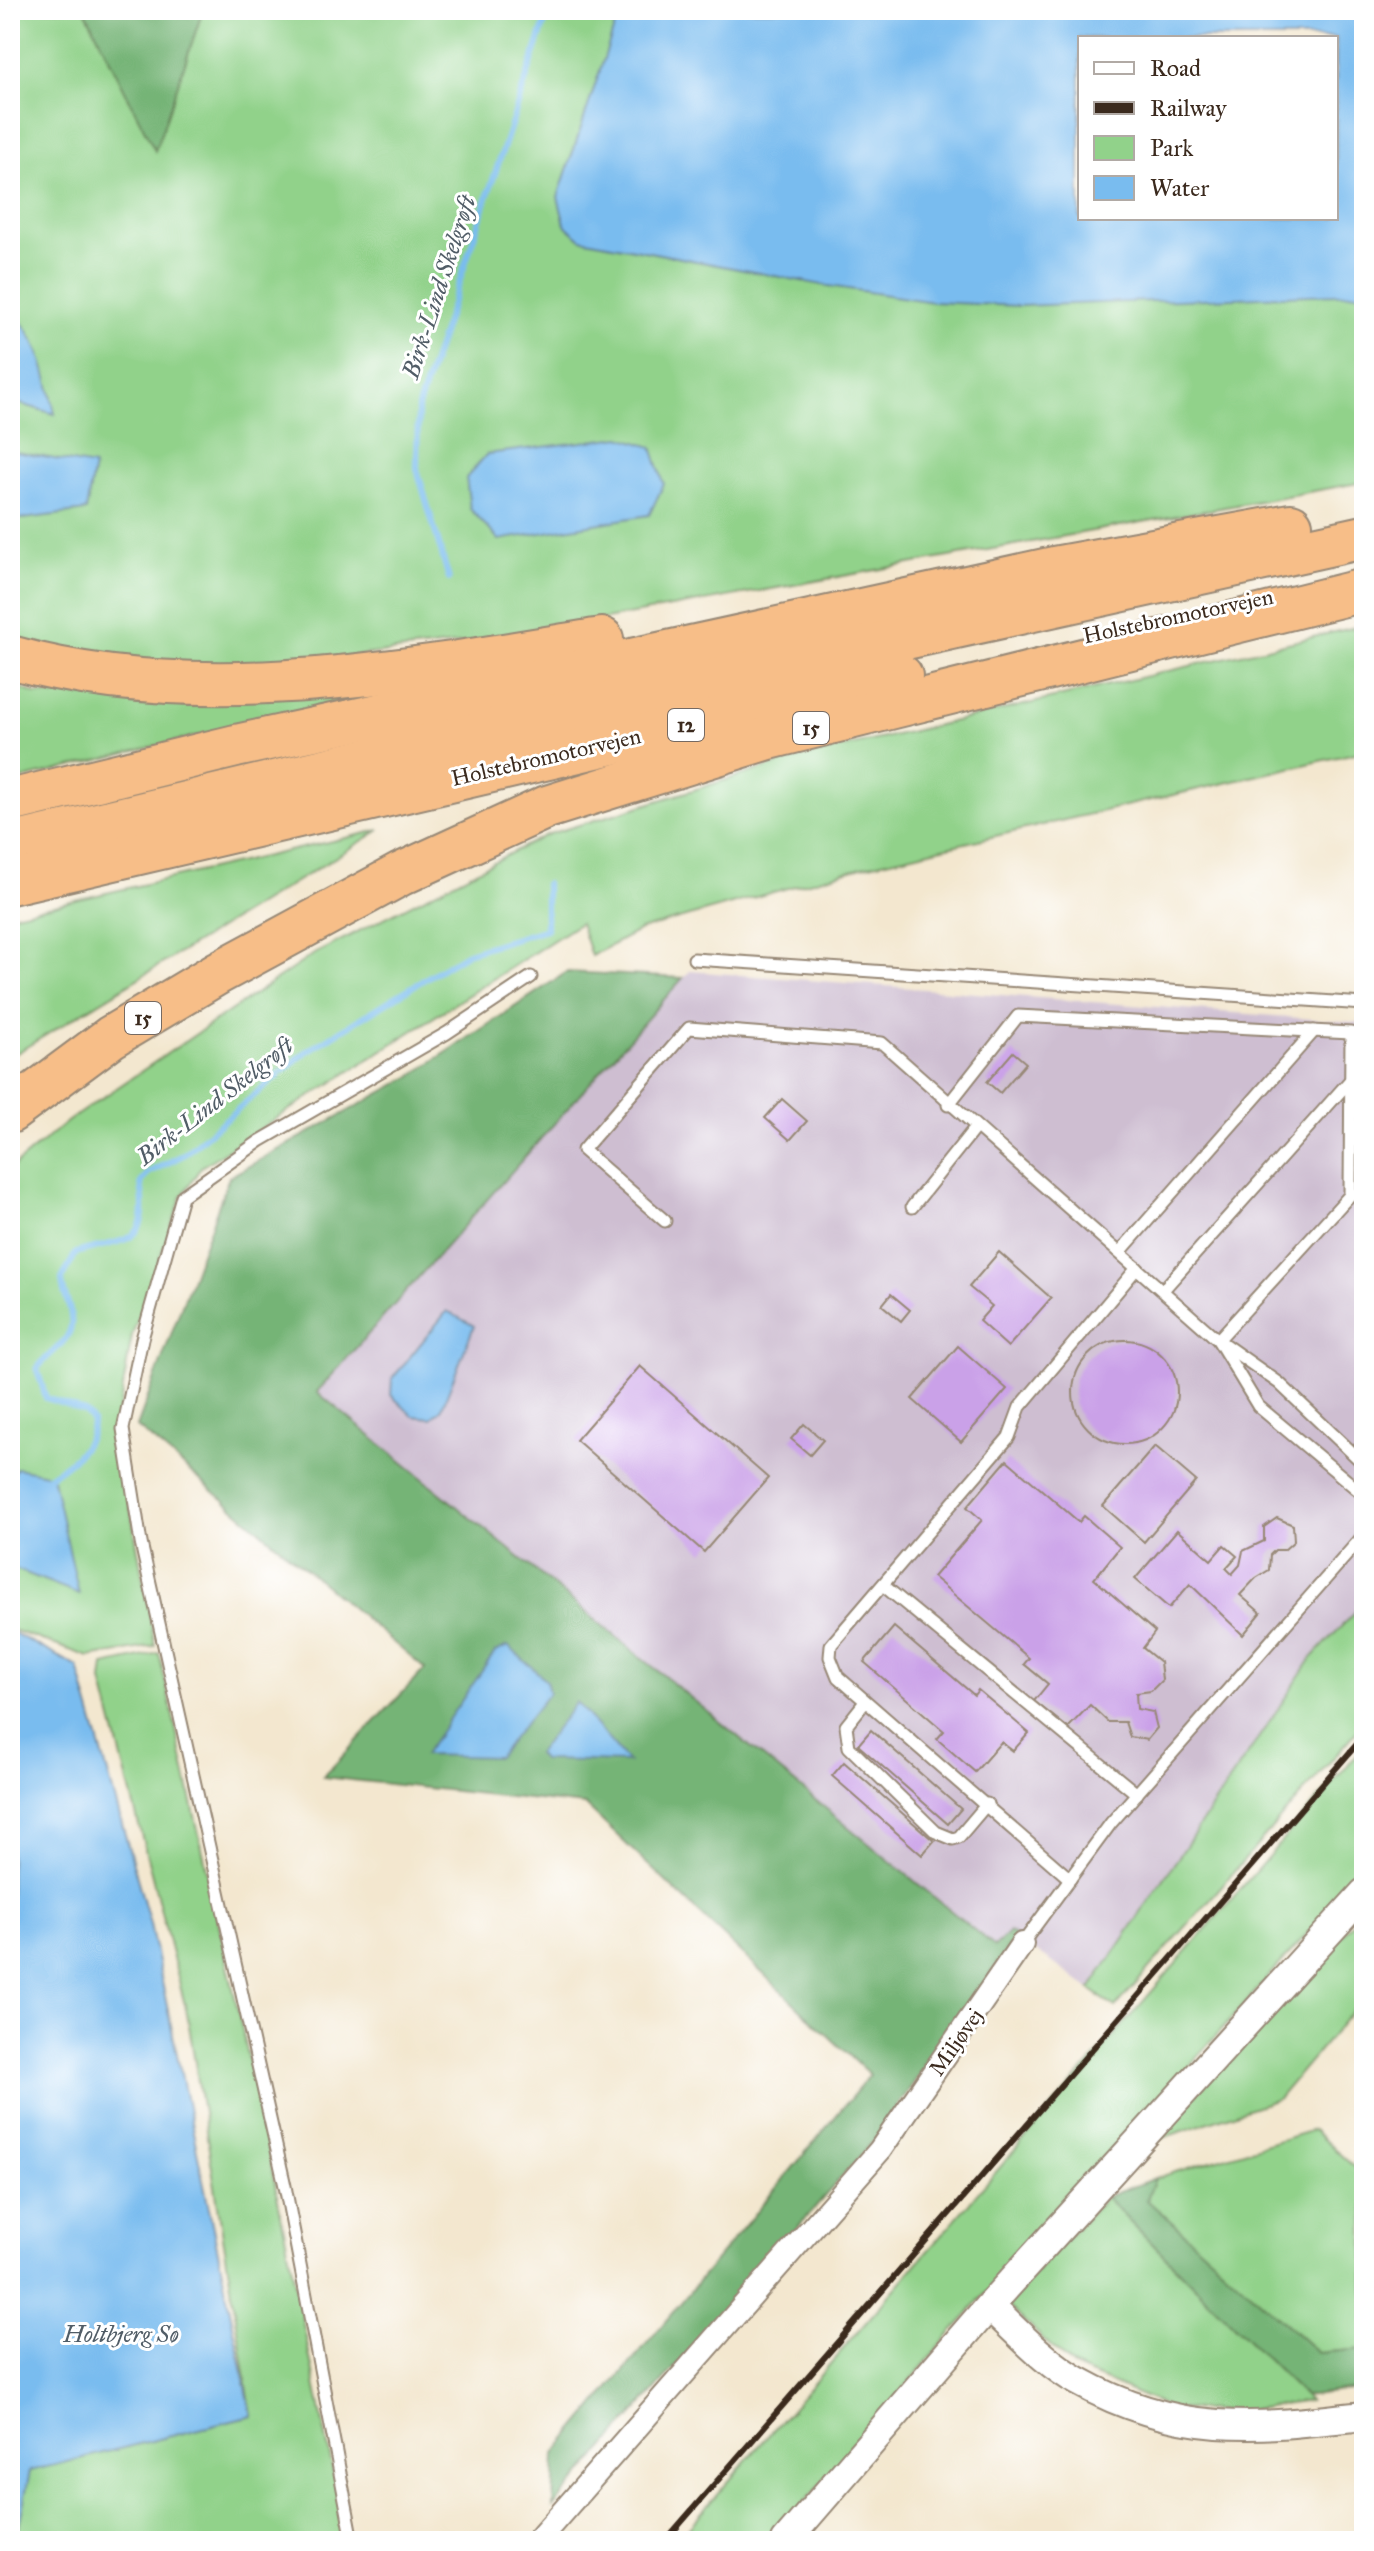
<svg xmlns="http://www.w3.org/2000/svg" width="1374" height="2551" font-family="'IM FELL Great Primer',serif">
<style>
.industrial{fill:#cebed1}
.green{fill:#91d28a;stroke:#667e54;stroke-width:2;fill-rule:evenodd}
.forest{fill:#74b476;stroke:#586f4a;stroke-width:2}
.water{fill:#79bcef;stroke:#5a7386;stroke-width:2;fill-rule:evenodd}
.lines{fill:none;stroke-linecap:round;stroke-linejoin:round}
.stream{stroke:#79bcef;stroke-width:6}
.building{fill:#caa1e8}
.service-casing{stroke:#978876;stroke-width:15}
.minor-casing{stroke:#978876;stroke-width:26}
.tertiary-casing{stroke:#978876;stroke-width:32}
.motorway-casing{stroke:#978876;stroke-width:46}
.service{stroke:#fff;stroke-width:11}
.minor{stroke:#fff;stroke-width:22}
.tertiary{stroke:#fff;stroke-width:28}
.motorway{stroke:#f7be88;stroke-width:42}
.rail{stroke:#3b2a1e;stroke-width:6}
.labels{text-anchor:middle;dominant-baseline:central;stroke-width:6;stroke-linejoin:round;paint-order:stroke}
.shield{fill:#fff;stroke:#766a62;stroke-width:2}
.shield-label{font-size:20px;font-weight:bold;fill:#3b2a1e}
.street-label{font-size:22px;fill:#3b2a1e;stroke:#fff}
.water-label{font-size:24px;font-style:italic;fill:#515d67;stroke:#fff}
</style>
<rect width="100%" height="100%" fill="#fff"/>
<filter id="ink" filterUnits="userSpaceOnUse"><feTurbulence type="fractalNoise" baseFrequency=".0125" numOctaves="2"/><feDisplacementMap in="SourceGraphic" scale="16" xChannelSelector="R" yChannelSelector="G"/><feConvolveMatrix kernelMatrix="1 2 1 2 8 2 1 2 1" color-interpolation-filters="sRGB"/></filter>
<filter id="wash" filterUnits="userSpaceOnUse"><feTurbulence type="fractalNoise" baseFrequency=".006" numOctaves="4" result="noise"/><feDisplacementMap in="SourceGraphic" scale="32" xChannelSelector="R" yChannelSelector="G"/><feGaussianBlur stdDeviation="1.8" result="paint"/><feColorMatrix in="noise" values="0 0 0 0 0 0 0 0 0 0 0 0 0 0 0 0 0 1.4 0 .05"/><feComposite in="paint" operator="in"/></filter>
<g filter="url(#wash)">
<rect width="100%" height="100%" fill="#f3e7cf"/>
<polygon class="industrial" points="690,971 1364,1023 1364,1602 1312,1658 1090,1989 1009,1932 995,1947 316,1392"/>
<g class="green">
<path d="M 10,10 L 85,10 L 155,150 L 203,10 L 1364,10 L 1364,482 L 483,641 L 240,669 L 48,653 L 10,641 ZM 1080,38 L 1336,38 L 1336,218 L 1080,218 Z"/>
<polygon points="1364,625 1364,751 865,866 640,930 591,956 580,923 201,1167 182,1196 132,1335 116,1428 155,1646 89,1657 10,1629 10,1169 68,1121 314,954 546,835 798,758"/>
<polygon points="10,684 36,694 222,700 404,685 10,782"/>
<polygon points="380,830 10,1057 10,915"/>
<polygon points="1364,1602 1364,1723 1115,2008 1090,1989 1312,1658"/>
<polygon points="159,1653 259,2106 347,2541 16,2541 29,2471 252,2416 187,2013 102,1681 104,1665"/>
<polygon points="1364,1746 1364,1870 981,2299 771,2541 677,2541"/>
<polygon points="1364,1911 1364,1997 1278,2099 1153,2141"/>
<polygon points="1313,2130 1364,2176 1364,2349 1318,2353 1146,2200 1155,2178"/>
<polygon points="1106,2197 1309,2401 1239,2411 1173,2409 1073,2367 1006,2304"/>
</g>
<g class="forest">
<polygon points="85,10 203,10 155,151"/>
<polygon points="567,972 683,978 317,1392 995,1947 1009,1932 1016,1937 873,2141 553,2507 555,2454 870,2075 585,1805 323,1777 425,1669 137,1427 229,1177 408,1078"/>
<polygon points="1155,2178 1147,2200 1318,2353 1364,2349 1364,2388 1304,2396 1106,2197"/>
</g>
<g class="water">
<path d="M 620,10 L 1364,10 L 1364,293 L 1019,306 L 933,302 L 822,285 L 581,239 L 565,225 L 558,197 ZM 1336,38 L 1336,218 L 1080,218 L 1080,38 Z"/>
<path d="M 10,311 C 40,335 48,378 55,414 L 10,401 Z"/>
<polygon points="621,437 652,447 664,484 649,515 499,540 470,509 466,478 487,454"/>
<polygon points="10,451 94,466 86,511 23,519 10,517"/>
<polygon points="447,1311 474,1326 441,1410 431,1418 413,1416 391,1395 392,1379"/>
<polygon points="17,1468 52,1475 79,1594 10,1567 10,1475"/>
<polygon points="10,1631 78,1667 150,1924 252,2416 30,2471 16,2541 10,2541"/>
<polygon points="508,1646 546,1680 549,1693 498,1757 424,1755 495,1652"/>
<polygon points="576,1702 628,1762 542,1760 537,1754"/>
</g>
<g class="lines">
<g class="stream">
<polyline points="449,579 417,469 418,407 549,10"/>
<path d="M 47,1478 C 68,1464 92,1448 92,1421 L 85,1412 L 46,1398 L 37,1369 C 48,1352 75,1341 71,1317 C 70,1303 62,1293 62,1279 L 76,1253 C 126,1237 151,1248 141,1183 L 148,1173 L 183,1155 L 306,1052 L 467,953 L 546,929 L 546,884"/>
</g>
</g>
<g id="blocks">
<g class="building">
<polygon points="1013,1052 1026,1063 1000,1093 987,1082"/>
<polygon points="1359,1060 1364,1061 1364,1149 1355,1148"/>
<polygon points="782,1099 807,1121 790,1140 765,1118"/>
<polygon points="999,1252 1051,1298 1008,1347 979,1321 992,1306 969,1287"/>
<polygon points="891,1294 910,1310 901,1321 882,1305"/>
<circle cx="1125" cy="1392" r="52"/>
<polygon points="958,1346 1007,1389 961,1442 912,1399"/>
<polygon points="640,1366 768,1478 704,1552 576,1440"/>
<polygon points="804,1424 823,1440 810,1455 791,1439"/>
<polygon points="1155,1446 1196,1481 1144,1542 1103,1506"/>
<polygon points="1007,1460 1079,1522 1084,1516 1120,1547 1094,1579 1155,1632 1143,1648 1160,1662 1162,1680 1151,1691 1136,1693 1137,1709 1153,1712 1157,1728 1147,1740 1130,1737 1125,1722 1108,1722 1090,1705 1068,1728 1034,1701 1048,1684 1024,1664 1029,1658 933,1577 982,1520 967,1507"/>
<polygon points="1277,1518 1293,1525 1294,1541 1284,1550 1275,1550 1270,1555 1269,1570 1256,1578 1240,1595 1261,1613 1243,1635 1190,1584 1169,1608 1135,1579 1177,1530 1211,1560 1224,1545 1237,1556 1226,1568 1232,1574 1240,1565 1243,1551 1264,1541 1264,1527"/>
<polygon points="894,1627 974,1695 978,1690 1029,1733 1013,1751 1001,1742 975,1772 937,1739 944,1731 864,1662"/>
<polygon points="871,1730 961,1809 948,1824 858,1745"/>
<polygon points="844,1762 934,1841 922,1855 832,1776"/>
</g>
</g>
</g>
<g filter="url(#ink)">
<use href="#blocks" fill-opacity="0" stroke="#978876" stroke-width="2"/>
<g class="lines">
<g class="service-casing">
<g id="service">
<polyline points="694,959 1364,1004"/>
<polyline points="948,1105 1018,1016 1351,1033 1350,1195 1218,1340 1279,1383 1364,1464"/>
<polyline points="912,1207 975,1128"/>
<polyline points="665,1221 583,1150 689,1028 882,1043 1218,1340 1258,1406 1364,1495"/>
<polyline points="1120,1252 1314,1031"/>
<polyline points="1163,1290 1354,1076"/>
<polyline points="884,1586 1137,1794"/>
<polyline points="865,1702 846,1726 849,1747 936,1832 953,1839 959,1837 987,1804"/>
<polyline points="1070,1879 838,1677 830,1657 831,1645 1009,1437 1020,1407 1137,1268"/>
<polyline points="1022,1944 1111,1823 1364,1535"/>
<polyline points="353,2541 285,2186 141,1543 123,1429 142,1339 182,1196 260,1141 447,1033 531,977"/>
</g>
</g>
<g class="minor-casing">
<polyline id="minor" points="537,2541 880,2150 1022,1944"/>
</g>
<g class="tertiary-casing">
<g id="tertiary">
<path d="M 989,2306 C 1017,2331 1045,2363 1078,2381 C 1178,2437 1256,2428 1364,2416"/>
<polyline points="786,2541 989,2306 1364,1893"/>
</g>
</g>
<g class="motorway-casing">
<g id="motorway">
<path d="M 10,657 C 202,711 409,670 602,639"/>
<polyline points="10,801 236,746 1054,568 1291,525"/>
<polyline points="10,845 530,721 1364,537"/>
<polyline points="10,883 901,676"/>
<polyline points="10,1112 111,1037 218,973 401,874 547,807 769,738 1364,590"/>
</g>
</g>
<use href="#service" class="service"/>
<use href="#minor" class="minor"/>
<use href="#tertiary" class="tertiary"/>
<use href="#motorway" class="motorway"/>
<polyline class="rail" points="665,2541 1364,1736"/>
</g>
</g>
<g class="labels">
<g class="shield">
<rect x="668" y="709" width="36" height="32" rx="6"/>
<rect x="793" y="712" width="36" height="32" rx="6"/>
<rect x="125" y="1002" width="36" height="32" rx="6"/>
</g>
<g class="shield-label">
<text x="686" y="725">12</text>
<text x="811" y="728">15</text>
<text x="143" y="1018">15</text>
</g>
<g class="street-label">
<text transform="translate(1178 616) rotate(-12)">Holstebromotorvejen</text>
<text transform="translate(546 757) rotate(-13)">Holstebromotorvejen</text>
<text transform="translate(956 2042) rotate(-55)">Miljøvej</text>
</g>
<g class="water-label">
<text transform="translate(439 287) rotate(-72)">Birk-Lind Skelgrøft</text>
<text transform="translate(215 1101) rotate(-38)">Birk-Lind Skelgrøft</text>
<text x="121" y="2334">Holtbjerg Sø</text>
</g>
</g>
<rect width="1374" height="2551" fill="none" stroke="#fff" stroke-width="40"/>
<rect x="1078" y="36" width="260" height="184" fill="#ffffff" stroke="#b1aaa5" stroke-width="2"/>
<rect x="1094" y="62" width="40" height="12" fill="#ffffff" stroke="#b1aaa5" stroke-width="2"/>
<text x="1150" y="76" font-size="24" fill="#3b2a1e">Road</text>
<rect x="1094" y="102" width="40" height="12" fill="#3b2a1e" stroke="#b1aaa5" stroke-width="2"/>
<text x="1150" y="116" font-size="24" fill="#3b2a1e">Railway</text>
<rect x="1094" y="136" width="40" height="24" fill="#91d28a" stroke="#b1aaa5" stroke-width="2"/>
<text x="1150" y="156" font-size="24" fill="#3b2a1e">Park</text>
<rect x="1094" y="176" width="40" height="24" fill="#79bcef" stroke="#b1aaa5" stroke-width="2"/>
<text x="1150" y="196" font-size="24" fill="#3b2a1e">Water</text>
</svg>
